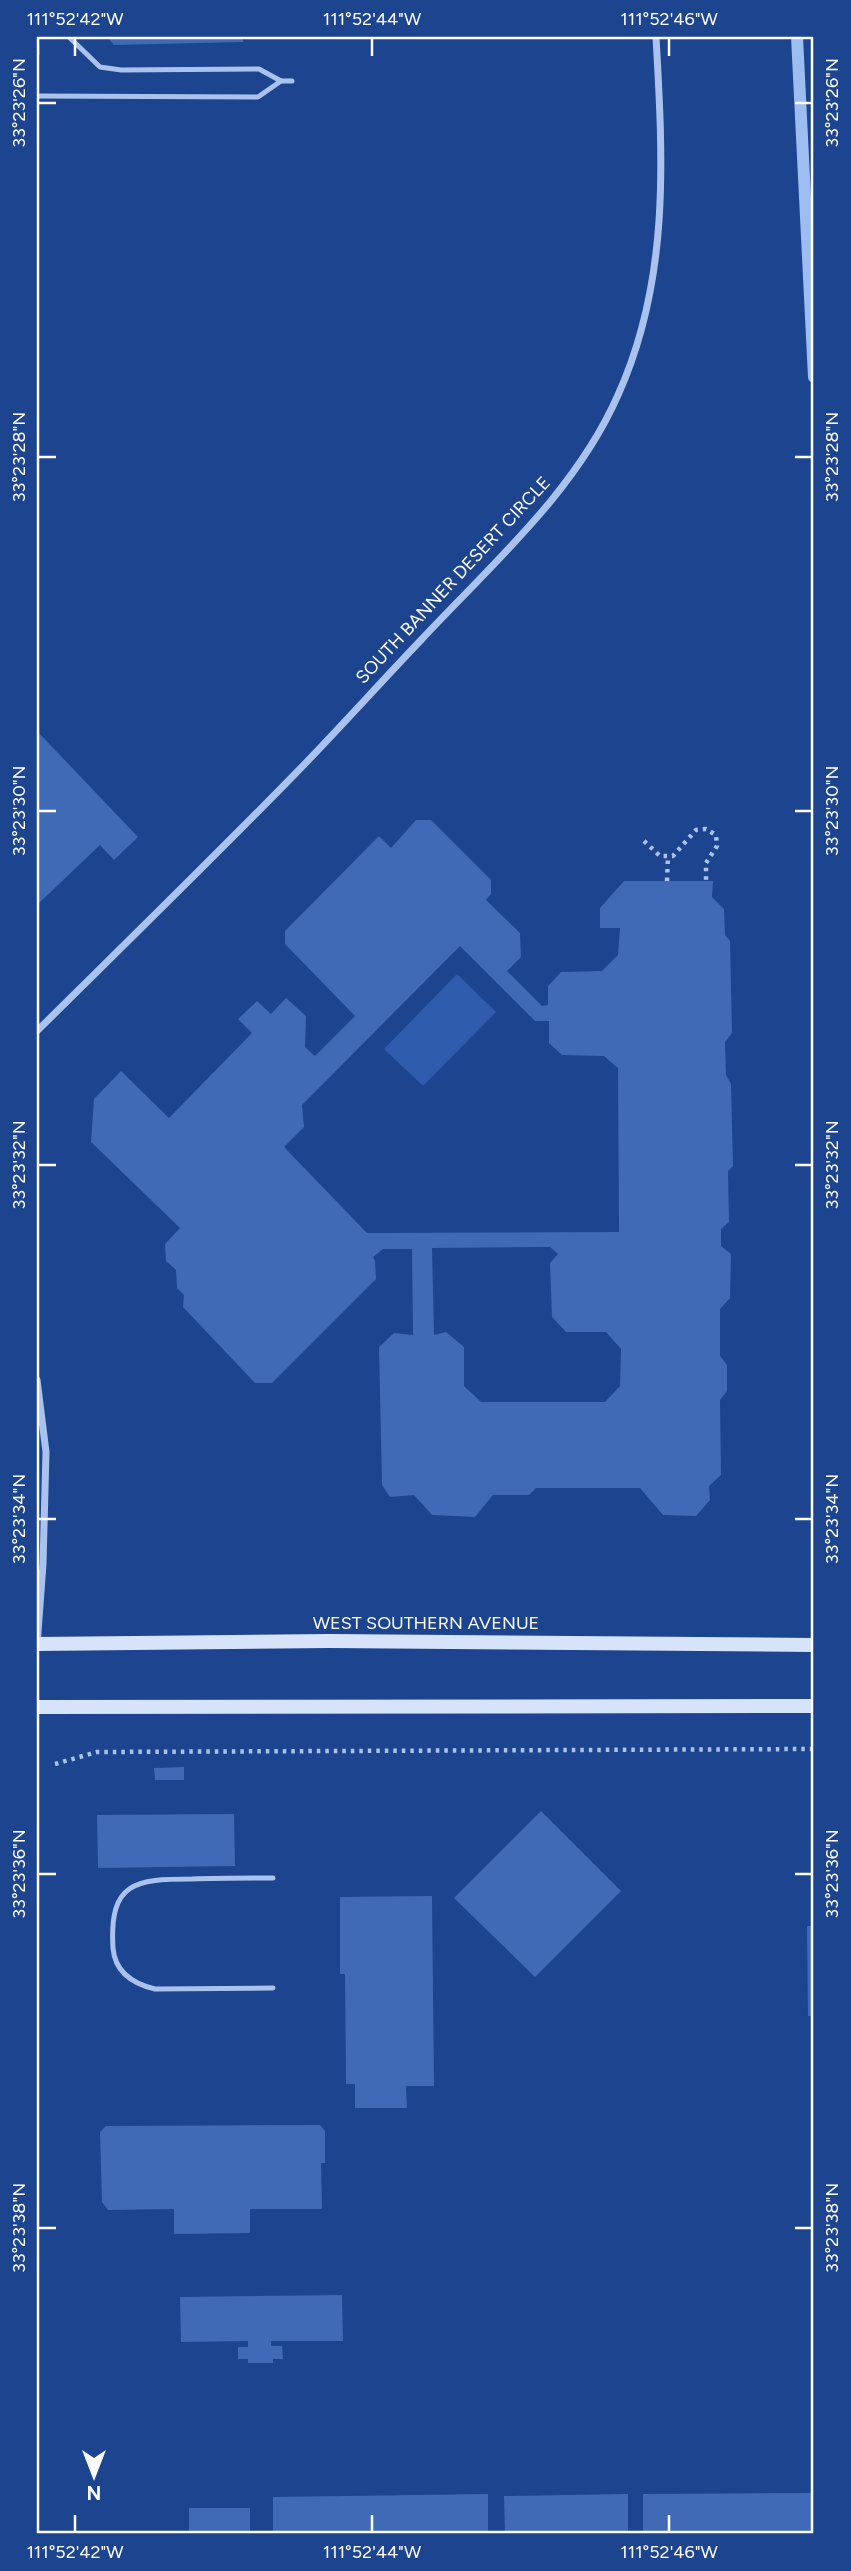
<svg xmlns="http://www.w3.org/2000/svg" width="851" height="2571" font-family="Figtree,sans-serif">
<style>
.green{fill:#2f5cad}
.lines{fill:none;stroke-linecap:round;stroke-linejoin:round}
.stream{stroke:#9dbcf0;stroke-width:12}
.building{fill:#406ab5;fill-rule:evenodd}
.path{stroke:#aac3ee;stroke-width:4.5;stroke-dasharray:3.5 5;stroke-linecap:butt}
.lane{stroke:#aac3ee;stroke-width:5}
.street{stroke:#aac3ee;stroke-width:7}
.secondary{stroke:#d7e3fa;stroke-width:14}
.ticks{fill:none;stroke:#fff;stroke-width:2.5}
.labels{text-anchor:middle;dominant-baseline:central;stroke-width:5;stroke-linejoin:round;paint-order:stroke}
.street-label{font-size:18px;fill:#fff;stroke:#1c448f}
.neatline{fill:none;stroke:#fff;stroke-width:2.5}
.ticks-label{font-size:18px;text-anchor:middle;fill:#fff}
</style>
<rect width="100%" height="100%" fill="#1c448f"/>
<polygon class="green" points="457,974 496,1012 423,1086 384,1049"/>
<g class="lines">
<polyline class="stream" points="797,37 814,377"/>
</g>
<g class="building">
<polygon points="37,37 39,37 40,55 37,55"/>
<polygon points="107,37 243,37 243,42 114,45"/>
<polygon points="37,731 138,837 114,860 100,845 37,905"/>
<path d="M 416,820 L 431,820 L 491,880 L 491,894 L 486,900 L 520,933 L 521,957 L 507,971 L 542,1006 L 548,1005 L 548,986 L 561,972 L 602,971 L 618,955 L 620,928 L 600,928 L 600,908 L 624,881 L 713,881 L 712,897 L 724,909 L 725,935 L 730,941 L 732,1033 L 725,1042 L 726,1075 L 731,1084 L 733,1166 L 728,1171 L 729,1222 L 721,1229 L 721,1246 L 731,1254 L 730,1298 L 720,1309 L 720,1356 L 727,1365 L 727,1391 L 720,1400 L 721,1475 L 709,1486 L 710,1500 L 696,1516 L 663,1515 L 640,1488 L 536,1488 L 529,1495 L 493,1495 L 475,1517 L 432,1515 L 414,1495 L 390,1497 L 382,1485 L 379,1347 L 394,1333 L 413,1335 L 412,1249 L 383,1249 L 373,1257 L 375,1261 L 376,1279 L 272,1383 L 255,1383 L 183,1307 L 184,1295 L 177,1288 L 176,1270 L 166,1261 L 165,1244 L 180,1228 L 91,1142 L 94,1099 L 121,1071 L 169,1118 L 252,1033 L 238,1019 L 257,1001 L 271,1014 L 286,998 L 306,1016 L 305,1047 L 315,1056 L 355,1016 L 285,944 L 285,931 L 379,836 L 391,848 ZM 460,946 L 535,1021 L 549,1021 L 549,1043 L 562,1055 L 604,1056 L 618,1068 L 619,1232 L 367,1233 L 284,1147 L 304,1127 L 302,1105 ZM 550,1247 L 558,1254 L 550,1263 L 552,1317 L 566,1332 L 606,1332 L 621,1349 L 620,1386 L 605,1402 L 481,1402 L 464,1386 L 464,1347 L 446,1332 L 434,1335 L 432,1248 Z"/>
<polygon points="184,1767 184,1780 155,1780 154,1768"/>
<polygon points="541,1811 621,1891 535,1977 454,1898"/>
<polygon points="234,1814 235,1866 98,1868 97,1815"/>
<polygon points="432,1896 434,2086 406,2086 407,2108 355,2108 355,2084 346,2084 345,1974 340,1974 340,1897"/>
<polygon points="807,1926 814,1926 814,2016 808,2016"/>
<polygon points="320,2125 325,2131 325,2163 321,2163 322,2209 250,2209 250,2233 174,2234 174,2209 108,2210 102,2202 100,2132 106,2126"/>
<polygon points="342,2295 343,2341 271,2341 271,2346 282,2346 283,2359 273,2359 273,2363 248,2363 248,2359 238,2359 238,2347 248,2347 248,2341 181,2342 180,2297"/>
<polygon points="814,2493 814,2534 643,2534 643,2494"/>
<polygon points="488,2494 488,2534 273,2534 273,2497"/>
<polygon points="628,2494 628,2534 505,2534 504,2496"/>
<rect x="189" y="2508" width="61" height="26"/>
</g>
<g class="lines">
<g class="path">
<polyline points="644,841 660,856 673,856 696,830 706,829 716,835 717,846 706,863 706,881"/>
<polyline points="667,881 668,856"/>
<polyline points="55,1764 97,1752 814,1749"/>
</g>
<g class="lane">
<polyline points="69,37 100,67 121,70 259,69 281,81 292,81"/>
<polyline points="37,96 258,97 281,81"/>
<path d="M 273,1878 C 246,1878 219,1878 192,1879 C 135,1879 109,1882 113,1948 C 115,1973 134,1984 155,1989 L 273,1988"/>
</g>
<g class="street">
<path d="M 37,1031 C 123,946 210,861 295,774 C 338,730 379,684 422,639 C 492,564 576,491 618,395 C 670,280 663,160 656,37"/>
<polyline points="37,1380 46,1452 43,1564 37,1646"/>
</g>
<g class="secondary">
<polyline points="37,1644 330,1641 814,1645"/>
<polyline points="37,1707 814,1706"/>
</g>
</g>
<path class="ticks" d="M 75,38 L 75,56M 372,38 L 372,56M 669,38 L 669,56M 38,103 L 56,103M 795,103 L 812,103M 38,457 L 56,457M 795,457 L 812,457M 38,811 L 56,811M 795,811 L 812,811M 38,1165 L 56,1165M 795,1165 L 812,1165M 38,1519 L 56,1519M 795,1519 L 812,1519M 38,1874 L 56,1874M 795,1874 L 812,1874M 38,2228 L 56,2228M 795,2228 L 812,2228M 75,2515 L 75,2532M 372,2515 L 372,2532M 669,2515 L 669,2532"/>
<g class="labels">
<g class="street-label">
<text transform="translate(453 580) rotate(-47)">SOUTH BANNER DESERT CIRCLE</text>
<text x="426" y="1623">WEST SOUTHERN AVENUE</text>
</g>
</g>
<rect width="851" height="2571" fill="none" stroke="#1c448f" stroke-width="77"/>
<g transform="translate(94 2476) rotate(180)" stroke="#1c448f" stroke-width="5" paint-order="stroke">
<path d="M0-5L12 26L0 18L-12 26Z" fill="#ffffff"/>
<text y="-10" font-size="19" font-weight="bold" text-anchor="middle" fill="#ffffff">N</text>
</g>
<rect x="38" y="38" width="774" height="2494" class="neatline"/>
<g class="ticks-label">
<text x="75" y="25">111°52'42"W</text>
<text x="372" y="25">111°52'44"W</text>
<text x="669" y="25">111°52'46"W</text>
<text transform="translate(832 103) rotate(-90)" y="6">33°23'26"N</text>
<text transform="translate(19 103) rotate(-90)" y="6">33°23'26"N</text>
<text transform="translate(832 457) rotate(-90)" y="6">33°23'28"N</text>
<text transform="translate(19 457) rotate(-90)" y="6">33°23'28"N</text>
<text transform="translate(832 811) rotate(-90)" y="6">33°23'30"N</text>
<text transform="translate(19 811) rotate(-90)" y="6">33°23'30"N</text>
<text transform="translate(19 1165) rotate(-90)" y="6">33°23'32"N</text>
<text transform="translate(832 1165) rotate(-90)" y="6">33°23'32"N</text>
<text transform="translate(19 1519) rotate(-90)" y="6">33°23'34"N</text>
<text transform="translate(832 1519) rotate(-90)" y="6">33°23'34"N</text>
<text transform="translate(832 1874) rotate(-90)" y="6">33°23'36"N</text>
<text transform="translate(19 1874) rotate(-90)" y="6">33°23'36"N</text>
<text transform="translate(832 2228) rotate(-90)" y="6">33°23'38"N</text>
<text transform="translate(19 2228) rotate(-90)" y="6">33°23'38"N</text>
<text x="75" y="2558">111°52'42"W</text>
<text x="372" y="2558">111°52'44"W</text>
<text x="669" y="2558">111°52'46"W</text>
</g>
</svg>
